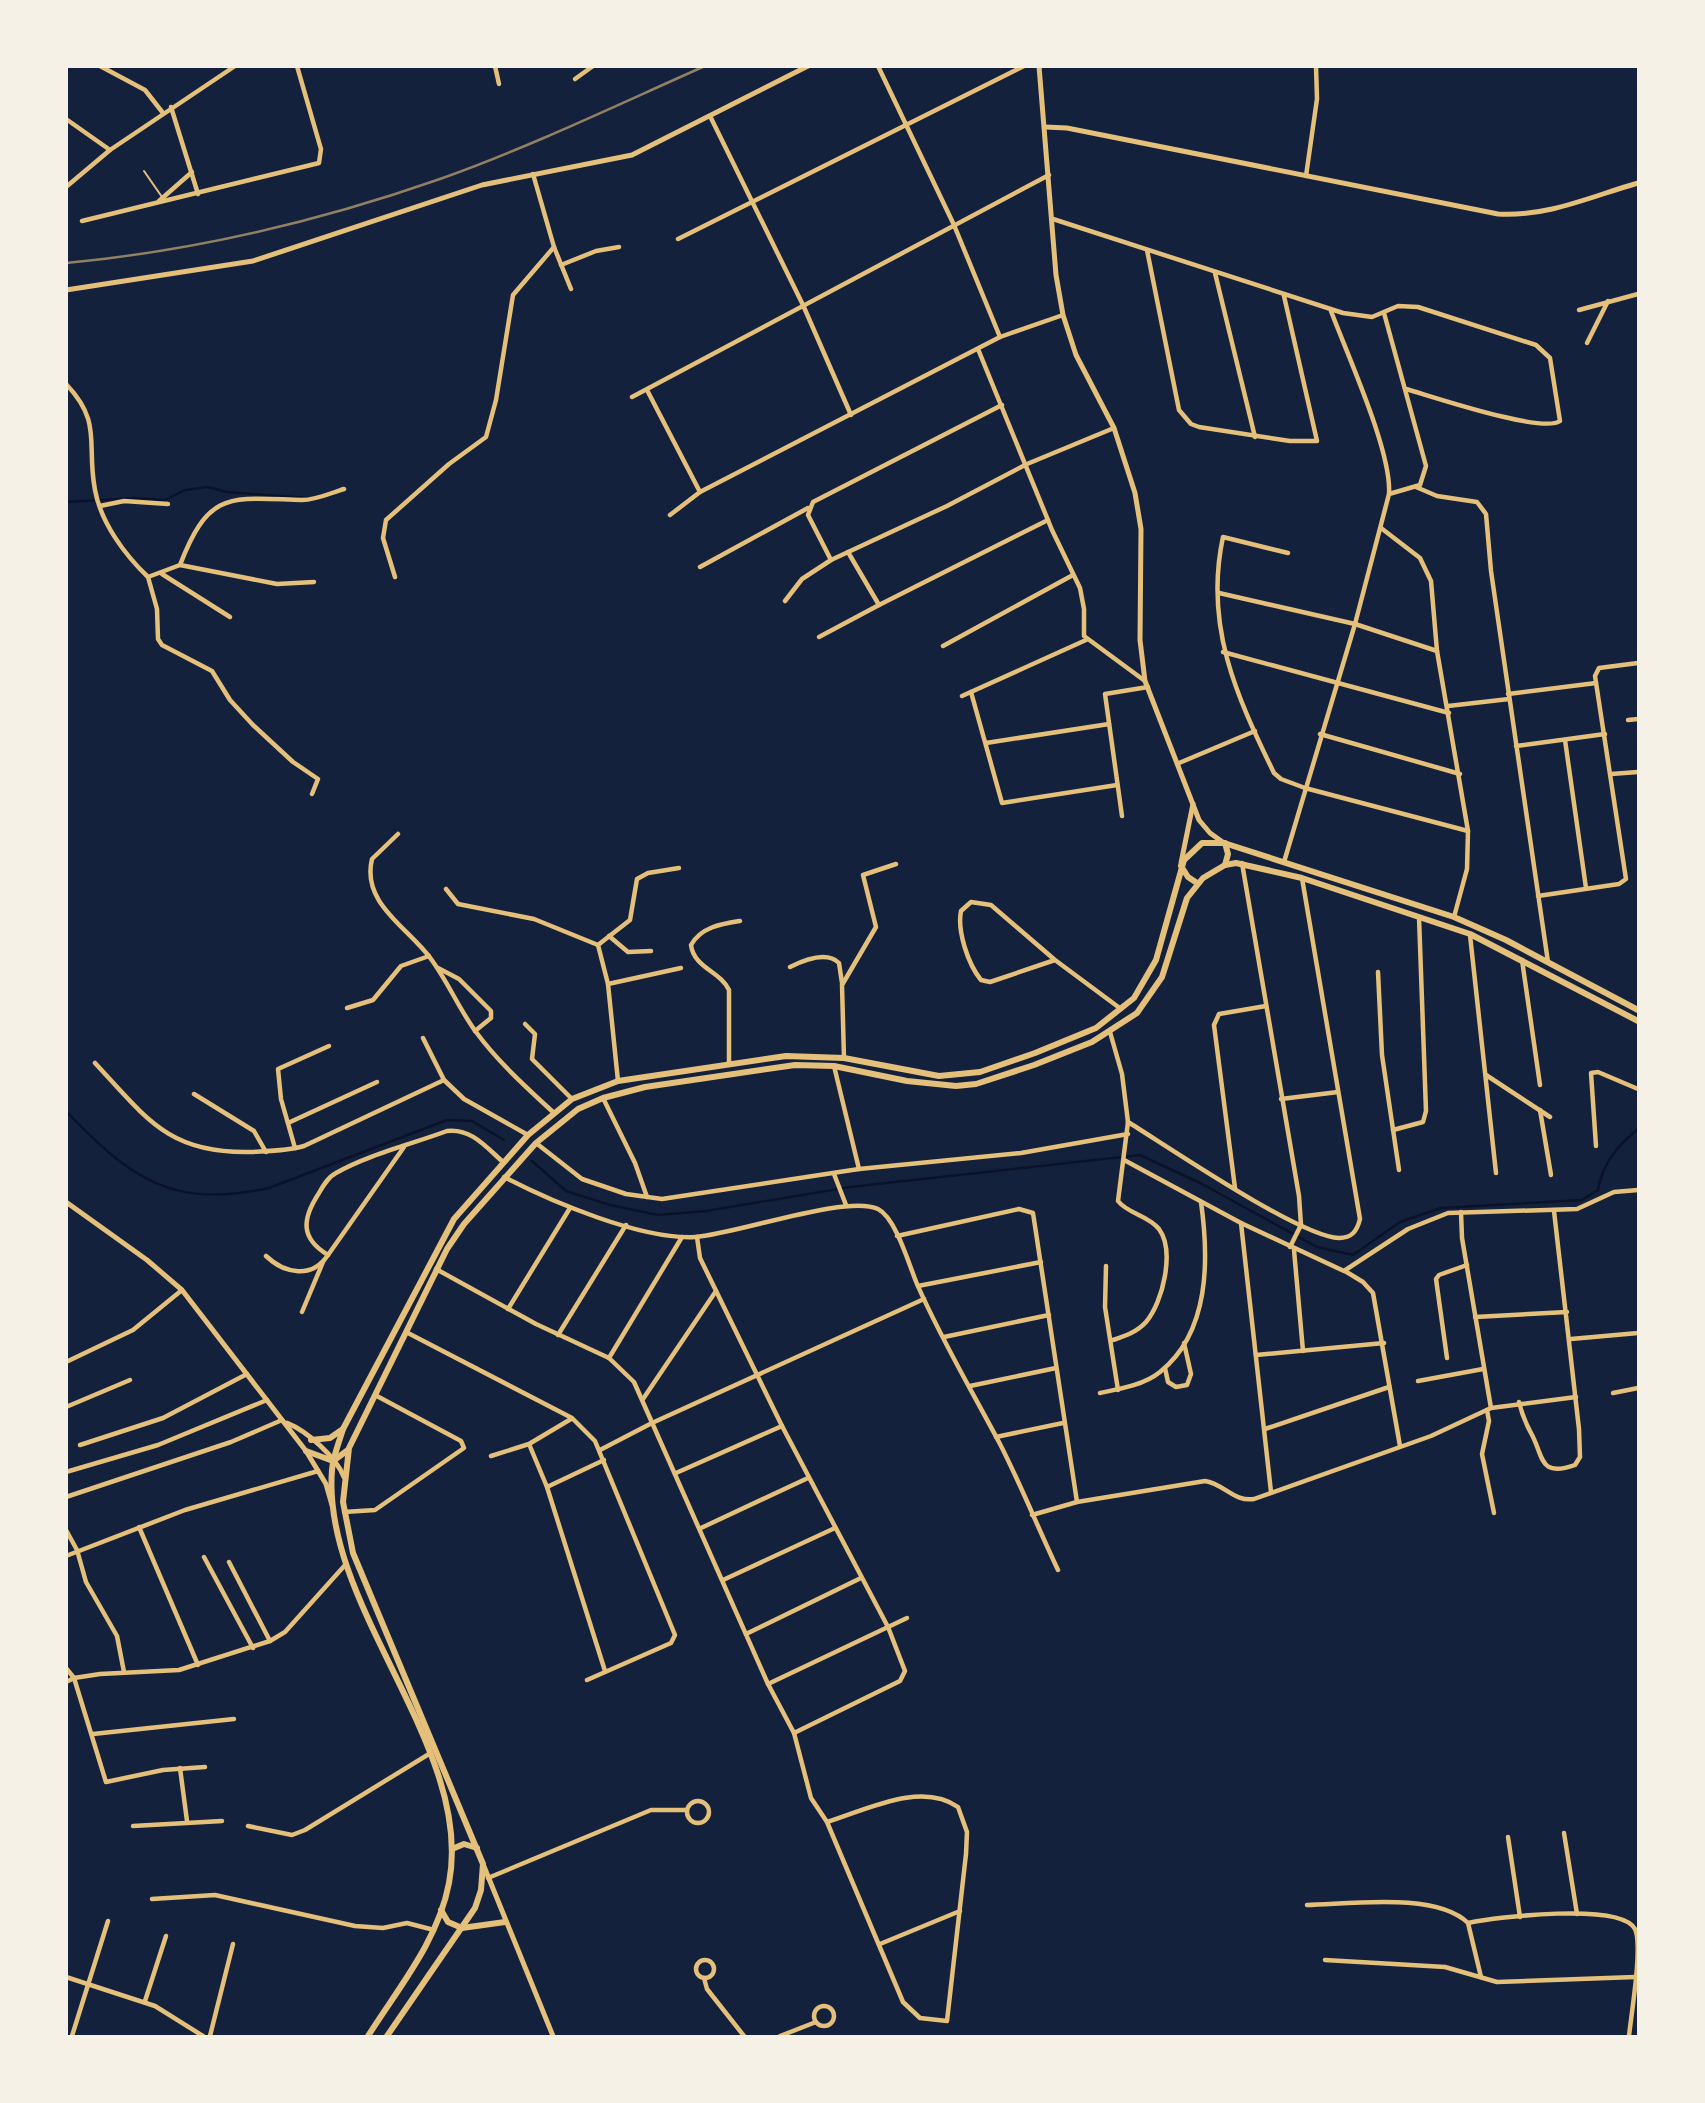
<svg xmlns="http://www.w3.org/2000/svg" width="1705" height="2103" font-family="'Nunito Sans',sans-serif">
<style>
.lines{fill:none;stroke-linecap:round;stroke-linejoin:round}
.stream{stroke:#0b132b;stroke-width:2.5}
.service{stroke:#e5c07b;stroke-width:2}
.minor{stroke:#e5c07b;stroke-width:4.5}
.tertiary{stroke:#e5c07b;stroke-width:5}
.primary{stroke:#e5c07b;stroke-width:6}
.rail{stroke:#918062;stroke-width:2.5}
</style>
<rect width="100%" height="100%" fill="#14213d"/>
<g class="lines">
<g class="stream">
<polyline points="66,502 135,498 165,500 185,490 207,487 227,492 308,498"/>
<path d="M 66,1111 C 131,1179 172,1209 269,1188 L 447,1120 L 472,1121 L 504,1140"/>
<path d="M 532,1161 L 566,1191 L 610,1205 L 658,1215 L 706,1211 L 850,1187 L 1140,1155 L 1202,1184 L 1317,1247 L 1353,1255 L 1400,1222 L 1441,1208 L 1582,1200 L 1598,1190 C 1602,1164 1619,1144 1638,1129"/>
</g>
<polyline class="service" points="144,171 162,197"/>
<g class="minor">
<polyline points="100,66 145,90 163,113"/>
<polyline points="495,66 499,84"/>
<polyline points="878,66 954,225 1000,337"/>
<polyline points="575,79 593,66"/>
<polyline points="171,107 198,194"/>
<polyline points="711,118 803,305 851,415"/>
<polyline points="66,119 110,150"/>
<polyline points="533,174 554,247 571,289"/>
<polyline points="1306,176 1317,99 1316,66"/>
<polyline points="66,187 110,150 235,66"/>
<polyline points="159,201 192,172"/>
<path d="M 1053,219 L 1343,313 L 1372,317 L 1398,306 L 1418,307 L 1536,345 L 1550,358 L 1560,421 C 1543,434 1431,396 1406,389"/>
<polyline points="82,221 319,163 321,149 297,66"/>
<polyline points="678,239 1024,66"/>
<polyline points="1147,250 1179,410 1191,424 1199,427 1290,441 1317,441 1284,296"/>
<polyline points="561,265 596,251 619,247"/>
<polyline points="1215,273 1255,437"/>
<polyline points="1579,310 1638,294"/>
<polyline points="1384,313 1426,466 1420,485 1389,494"/>
<polyline points="1587,343 1608,301"/>
<polyline points="978,349 1052,530 1080,588 1084,609 1084,636 1145,681"/>
<path d="M 66,384 C 103,423 86,443 95,490 C 101,523 125,555 148,577 L 180,565 C 209,489 231,498 302,500 C 316,500 331,493 344,489"/>
<polyline points="647,390 700,492"/>
<polyline points="632,397 1049,175"/>
<polyline points="1416,487 1437,496 1477,502 1486,514 1491,571 1548,962"/>
<polyline points="100,506 124,501 168,504"/>
<polyline points="670,515 700,492 1000,337 1063,315"/>
<polyline points="1381,528 1420,558 1431,581 1437,651 1468,831 1467,869 1454,917"/>
<polyline points="848,552 879,605 1048,520"/>
<path d="M 1288,553 L 1223,537 C 1204,625 1236,695 1274,773 L 1281,779 L 1305,788 L 1468,831"/>
<polyline points="831,560 808,515 813,502 1002,405"/>
<polyline points="180,565 277,584 314,582"/>
<polyline points="700,567 808,508"/>
<polyline points="162,574 230,617"/>
<polyline points="148,577 157,609 158,639 162,645 212,671 230,700 253,725 293,762 318,779 312,794"/>
<polyline points="395,577 383,538 386,520 449,464 486,437 496,400 513,295 554,247"/>
<polyline points="1219,593 1355,624 1437,651"/>
<polyline points="785,601 802,579 831,560 947,506 1027,464 1114,428"/>
<polyline points="819,637 879,605"/>
<polyline points="943,646 1073,575"/>
<polyline points="1223,652 1449,713"/>
<polyline points="971,692 1002,803 1117,785"/>
<polyline points="1508,694 1596,683"/>
<polyline points="962,696 1086,640"/>
<polyline points="1448,706 1509,699"/>
<polyline points="1628,720 1638,719"/>
<polyline points="1320,734 1460,774"/>
<polyline points="1565,740 1586,888"/>
<polyline points="986,743 1109,724"/>
<polyline points="1516,746 1605,734"/>
<polyline points="1179,763 1255,731"/>
<polyline points="1611,774 1638,772"/>
<polyline points="1122,816 1105,694 1148,687"/>
<path d="M 398,834 L 372,859 C 361,904 409,928 431,959 C 448,982 459,1009 476,1032 C 498,1062 526,1087 554,1113"/>
<path d="M 1284,862 L 1355,624 L 1389,494 C 1392,452 1347,354 1331,311"/>
<polyline points="1242,863 1299,1196 1301,1225 1290,1247"/>
<polyline points="446,889 458,904 534,919 598,945 608,984 618,1081"/>
<polyline points="1538,896 1619,884 1626,879 1595,676 1599,668 1638,663"/>
<polyline points="1470,935 1496,1173"/>
<polyline points="609,936 628,952 651,951"/>
<polyline points="598,945 630,920 637,879 648,873 679,868"/>
<path d="M 1055,960 L 990,982 L 981,980 C 968,964 957,931 961,911 L 971,902 L 991,905 L 1055,960 L 1121,1009"/>
<polyline points="1522,960 1540,1085"/>
<path d="M 790,967 C 804,960 827,951 839,963 L 842,983"/>
<polyline points="438,968 459,979 491,1011 491,1018 475,1031"/>
<polyline points="1378,972 1382,1055 1399,1170"/>
<polyline points="608,984 681,968"/>
<polyline points="347,1008 373,1000 401,966 429,956"/>
<polyline points="525,1024 535,1034 532,1059 572,1099"/>
<path d="M 1110,1032 L 1122,1074 L 1128,1122 L 1118,1201 C 1128,1214 1148,1215 1159,1229 C 1175,1251 1163,1302 1146,1322 C 1137,1332 1125,1336 1113,1340"/>
<polyline points="423,1038 444,1080 464,1099 528,1135"/>
<polyline points="844,1058 842,985 876,927 863,875 896,864"/>
<path d="M 95,1063 C 147,1119 169,1154 251,1152 C 269,1151 287,1151 304,1146 L 444,1080"/>
<path d="M 729,1063 L 729,990 C 720,971 694,968 691,945 C 701,927 721,924 740,921"/>
<polyline points="834,1066 859,1169"/>
<polyline points="1486,1075 1550,1117"/>
<polyline points="194,1094 254,1131 266,1152"/>
<polyline points="603,1098 635,1163 647,1197"/>
<polyline points="1281,1099 1338,1092"/>
<polyline points="1540,1110 1551,1175"/>
<path d="M 1128,1122 C 1167,1146 1300,1237 1339,1238 C 1352,1238 1357,1231 1360,1219 L 1302,878"/>
<polyline points="288,1123 377,1082"/>
<polyline points="1393,1130 1423,1122 1426,1111 1419,917"/>
<polyline points="536,1143 582,1179 626,1194 662,1199 859,1169 1021,1153 1128,1134"/>
<polyline points="1596,1146 1591,1073 1598,1072 1638,1089"/>
<path d="M 404,1147 L 328,1255 C 300,1238 302,1219 319,1193 C 323,1186 328,1177 336,1173 C 367,1155 412,1144 447,1131 C 471,1128 486,1147 503,1162"/>
<polyline points="295,1148 281,1099 278,1069 329,1046"/>
<polyline points="1124,1160 1241,1223 1344,1271 1408,1229 1448,1213 1577,1209 1614,1192 1638,1190"/>
<polyline points="834,1174 846,1205"/>
<path d="M 504,1177 C 552,1202 642,1240 695,1237 C 737,1234 847,1194 878,1209 C 896,1218 909,1265 917,1284 C 941,1339 972,1391 1000,1444 C 1021,1485 1038,1528 1058,1570"/>
<polyline points="1235,1188 1214,1025 1219,1014 1266,1006"/>
<polyline points="1461,1212 1462,1238 1491,1408"/>
<polyline points="1241,1223 1271,1492"/>
<polyline points="897,1236 1019,1209 1033,1213 1077,1502"/>
<polyline points="697,1237 700,1258 782,1426 888,1627 905,1671 900,1681 794,1733"/>
<polyline points="1294,1250 1303,1351"/>
<path d="M 266,1256 C 285,1274 312,1279 328,1255"/>
<polyline points="1106,1266 1105,1307 1118,1390"/>
<path d="M 436,1269 L 536,1324 L 609,1358 L 634,1382 L 768,1684 L 794,1733 L 811,1798 L 827,1822 L 903,2002 L 920,2018 L 947,2021 L 966,1854 L 967,1832 L 958,1807 C 921,1781 866,1810 827,1822"/>
<polyline points="1345,1271 1363,1282 1373,1293 1400,1446"/>
<polyline points="918,1286 1041,1262"/>
<polyline points="508,1309 570,1208"/>
<polyline points="302,1312 323,1262"/>
<polyline points="1475,1317 1567,1312"/>
<polyline points="406,1332 572,1418 595,1441 675,1635 671,1643 587,1680"/>
<polyline points="558,1335 626,1225"/>
<polyline points="944,1337 1049,1315"/>
<polyline points="1571,1339 1638,1333"/>
<polyline points="1256,1355 1384,1343"/>
<polyline points="609,1358 682,1237"/>
<polyline points="1447,1358 1436,1279 1439,1275 1467,1265"/>
<polyline points="66,1362 133,1330 182,1290"/>
<polyline points="1165,1368 1168,1382 1176,1387 1187,1385 1191,1374 1184,1343"/>
<polyline points="1418,1381 1483,1369"/>
<polyline points="970,1386 1056,1368"/>
<path d="M 1100,1393 C 1120,1389 1144,1385 1160,1372 C 1210,1332 1209,1259 1201,1202"/>
<polyline points="1613,1393 1638,1388"/>
<polyline points="643,1399 716,1291"/>
<path d="M 1519,1402 C 1522,1415 1525,1422 1531,1433 C 1544,1456 1538,1478 1575,1465 L 1580,1457 L 1579,1429 L 1554,1211"/>
<polyline points="66,1407 130,1380"/>
<polyline points="1487,1410 1489,1421 1482,1454 1494,1513"/>
<polyline points="1265,1429 1389,1387"/>
<polyline points="996,1437 1063,1423"/>
<polyline points="529,1444 547,1487 605,1671"/>
<polyline points="80,1445 163,1418 247,1374"/>
<polyline points="600,1450 652,1423 924,1299"/>
<polyline points="491,1456 529,1444 571,1419"/>
<polyline points="66,1472 158,1445 267,1400"/>
<polyline points="676,1473 782,1426"/>
<polyline points="547,1487 604,1460"/>
<polyline points="66,1497 231,1442 282,1420"/>
<polyline points="344,1512 375,1510 464,1448 461,1441 375,1395"/>
<path d="M 1032,1515 L 1077,1502 L 1205,1481 C 1224,1484 1234,1502 1254,1499 L 1431,1436 L 1491,1408 L 1576,1397"/>
<polyline points="139,1527 198,1665"/>
<polyline points="701,1528 808,1478"/>
<polyline points="66,1530 77,1550 86,1582 117,1636 124,1672"/>
<polyline points="66,1556 185,1510 318,1471"/>
<polyline points="204,1557 253,1648"/>
<polyline points="229,1562 270,1641"/>
<polyline points="723,1580 835,1528"/>
<polyline points="746,1634 861,1578"/>
<polyline points="66,1668 74,1678 106,1782 163,1770 205,1767"/>
<polyline points="66,1682 74,1678 100,1674 179,1670 270,1641 285,1632 346,1564"/>
<polyline points="768,1684 907,1618"/>
<polyline points="93,1734 234,1719"/>
<polyline points="180,1768 187,1821"/>
<circle cx="698" cy="1812" r="11"/>
<polyline points="133,1826 222,1821"/>
<polyline points="248,1826 292,1835 305,1830 429,1754"/>
<polyline points="1564,1833 1577,1914"/>
<polyline points="1508,1837 1520,1917"/>
<polyline points="488,1878 651,1810 687,1810"/>
<polyline points="152,1899 215,1895 355,1926 383,1928 407,1923 434,1930"/>
<path d="M 1307,1905 C 1351,1904 1436,1892 1468,1923 L 1481,1977"/>
<path d="M 1468,1923 C 1497,1917 1621,1902 1635,1929 C 1643,1945 1631,2016 1629,2036"/>
<polyline points="880,1944 960,1911"/>
<circle cx="705" cy="1969" r="9"/>
<polyline points="1325,1960 1445,1967 1497,1982 1635,1977"/>
<polyline points="66,1977 155,2006 203,2036"/>
<polyline points="704,1978 707,1989 744,2036"/>
<polyline points="145,2001 166,1936"/>
<circle cx="824" cy="2016" r="10"/>
<polyline points="72,2036 108,1921"/>
<polyline points="210,2036 233,1944"/>
<polyline points="780,2036 816,2022"/>
</g>
<g class="tertiary">
<polyline points="1039,66 1056,275 1063,315 1076,355 1114,428 1135,493 1141,529 1140,640 1145,681 1199,820 1210,833 1224,843"/>
<path d="M 1045,127 L 1067,128 L 1498,214 C 1548,217 1592,196 1638,183"/>
<polyline points="66,290 253,261 482,185 632,155 808,66"/>
<polyline points="1181,863 1193,804"/>
<polyline points="66,1202 147,1260 182,1290 306,1451 326,1484 332,1505"/>
<path d="M 287,1423 C 307,1431 336,1457 344,1477"/>
<polyline points="483,1864 553,2036"/>
</g>
<g class="primary">
<polyline points="1225,843 1228,854 1225,865"/>
<polyline points="1181,866 1188,877 1197,883"/>
<polyline points="311,1440 330,1438 343,1429"/>
<polyline points="306,1451 333,1461 348,1450"/>
<polyline points="452,1849 464,1844 477,1848"/>
<polyline points="441,1910 448,1922 462,1928 505,1922"/>
<path d="M 368,2036 C 399,1987 438,1941 449,1883 C 475,1748 321,1607 332,1470 C 333,1456 339,1443 343,1429 L 454,1219 L 528,1135 L 572,1099 L 618,1081 L 786,1056 L 844,1058 L 939,1076 L 980,1072 L 1035,1053 L 1096,1028 L 1134,998 L 1156,960 L 1184,860 L 1202,843 L 1224,843 L 1454,917 L 1506,940 L 1638,1010"/>
<polyline points="387,2036 475,1908 481,1890 483,1864 353,1553 343,1502 349,1448 447,1249 464,1224 536,1143 578,1109 603,1098 645,1087 795,1065 834,1066 907,1081 956,1086 976,1084 1034,1065 1092,1042 1137,1013 1162,977 1187,898 1203,878 1225,865 1236,863 1302,878 1470,934 1638,1021"/>
</g>
<path class="rail" d="M 66,263 C 194,251 320,221 440,179 C 530,147 617,105 705,66"/>
</g>
<rect width="1705" height="2103" fill="none" stroke="#f6f1e7" stroke-width="136"/>
</svg>
